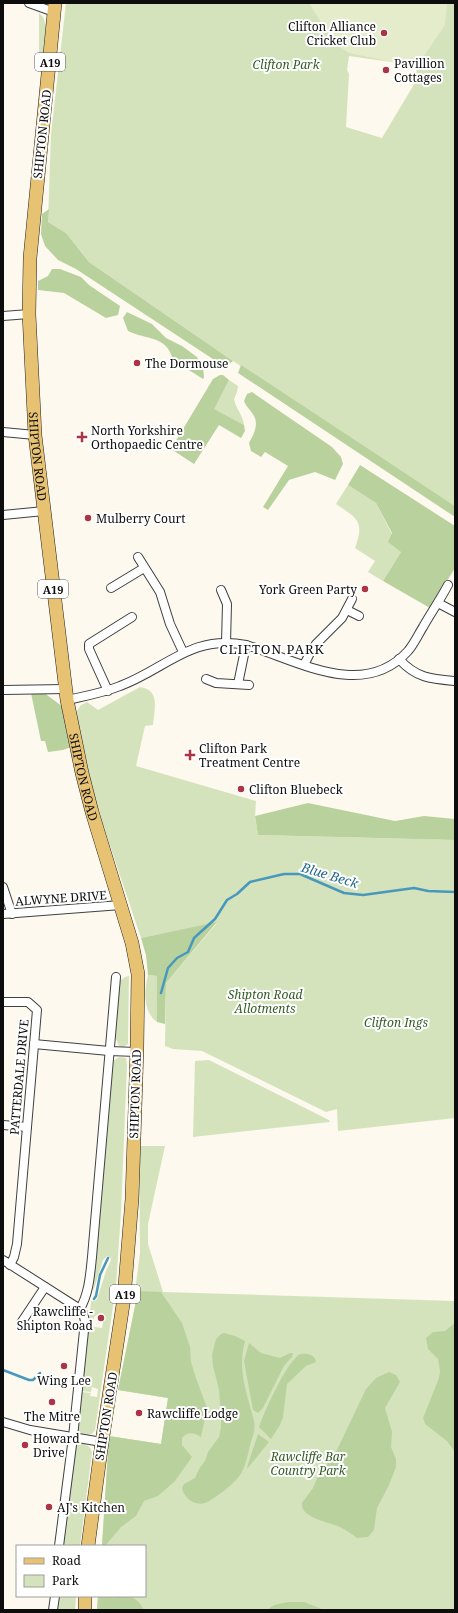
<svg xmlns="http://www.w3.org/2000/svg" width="458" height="1613" font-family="'Noto Serif',serif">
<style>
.green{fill:#d4e3bc;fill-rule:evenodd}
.forest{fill:#b9d29d}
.pitch{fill:#e4eccc}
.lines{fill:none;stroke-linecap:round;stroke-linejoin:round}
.stream{stroke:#4898bd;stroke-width:2.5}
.street-casing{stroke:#404040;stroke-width:10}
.primary-casing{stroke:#1e1e1e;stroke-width:14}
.street{stroke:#fff;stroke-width:8}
.primary{stroke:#e8c273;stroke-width:13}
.poi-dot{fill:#ac3545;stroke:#fff;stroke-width:1.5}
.labels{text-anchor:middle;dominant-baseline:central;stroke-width:4;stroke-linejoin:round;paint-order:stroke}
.shield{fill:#fff;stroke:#565656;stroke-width:1}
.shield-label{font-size:11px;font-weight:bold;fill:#0d0d0d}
.poi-label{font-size:12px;fill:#0d0d0d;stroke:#fff;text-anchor:start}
.park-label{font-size:12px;font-style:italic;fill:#355c25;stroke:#fff}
.street-label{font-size:12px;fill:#0d0d0d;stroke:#fff}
.neighbourhood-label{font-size:13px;letter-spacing:1px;fill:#0d0d0d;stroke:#fff}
.water-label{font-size:13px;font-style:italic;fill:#256a8f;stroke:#fff}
</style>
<rect width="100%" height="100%" fill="#fdf9ee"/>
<g class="green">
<path d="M 66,3 L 455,3 L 455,506 L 233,361 L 89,262 L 66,233 L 48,222 L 51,134 ZM 349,56 L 398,63 L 417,68 L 416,74 L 419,76 L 382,138 L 346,127 L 349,74 L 347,70 Z"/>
<polygon points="39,13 43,17 46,25 42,69 39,71"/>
<path d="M 229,380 L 238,386 L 237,392 L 234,399 C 236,409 243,415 244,425 L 213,409 Z"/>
<path d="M 348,485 L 376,503 L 401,552 L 383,581 L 368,572 L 375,561 L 355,548 C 365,521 357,518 336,504 Z"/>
<path d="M 140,687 C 161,690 154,710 153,725 L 145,726 L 136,766 L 256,801 L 255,816 L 258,835 L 455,840 L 455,1118 L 338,1131 L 337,1109 L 326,1112 L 202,1051 L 173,1049 L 165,1046 L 166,983 L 217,923 L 141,938 L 94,798 L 79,735 L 77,711 L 81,705 L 87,702 L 98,710 Z"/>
<path d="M 148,975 L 157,976 L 157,1022 C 143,1012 144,991 148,975 Z"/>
<polygon points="129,976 128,1044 123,1047 119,1046 116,1039 114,1039 119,981 124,978 125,977"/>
<polygon points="119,1057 126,1058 127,1065 121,1212 116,1285 95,1430 92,1434 85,1435 79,1433 78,1429 81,1392 91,1393 90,1396 97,1397 98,1389 92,1387 91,1392 82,1391 88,1326 102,1328 104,1315 98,1314 94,1317 93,1322 89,1321 91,1301 95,1301 97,1299 106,1271 111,1260 111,1258 107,1256 103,1260 93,1292 112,1062 113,1059 115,1060"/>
<polygon points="209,1060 329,1120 330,1122 193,1137 195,1061"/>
<polygon points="139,1146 165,1146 148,1224 148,1244 163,1292 455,1301 455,1610 97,1610 98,1596 145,1596 145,1546 102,1546 109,1436 161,1444 168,1398 118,1390 138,1292 135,1291 140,1253"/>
<path d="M 78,1444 C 84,1443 90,1445 92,1452 L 80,1546 L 63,1546 L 76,1446 Z"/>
<polygon points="58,1596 76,1596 75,1610 57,1610"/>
</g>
<g class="forest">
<polygon points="49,209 48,222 66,233 89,262 233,361 229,364 222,365 76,269 58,260 45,246 41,234 42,214"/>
<polygon points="52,269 60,269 81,277 89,285 120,306 118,315 106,318 64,293 38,290 38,281 48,276"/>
<path d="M 127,312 L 152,324 L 166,338 L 182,346 L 197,357 L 203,368 L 204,377 L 203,379 L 173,360 C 167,335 146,340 128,331 L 123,318 Z"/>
<polygon points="241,365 455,506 455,517 238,373"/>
<polygon points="220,375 223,375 229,380 214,409 244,425 245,431 241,438 219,425 194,464 171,449 213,379"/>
<path d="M 252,392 L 332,447 L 341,457 L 343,464 L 335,480 L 315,472 L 289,480 L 268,510 L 263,507 L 288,466 L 265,452 L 261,457 L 251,451 L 249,443 C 253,436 259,425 254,416 C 251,410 246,407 244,401 L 247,394 Z"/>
<polygon points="360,465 455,526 455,568 430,608 383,581 401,552 388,542 392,533 376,503 348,485"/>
<polygon points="43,692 63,707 71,747 63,750 48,752 45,741 41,741 31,693"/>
<polygon points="308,803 395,821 424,816 455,819 455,840 258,835 255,816"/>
<polygon points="217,922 166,983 165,1024 157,1022 157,976 148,975 146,955 141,938"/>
<path d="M 138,1291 L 161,1292 L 182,1323 L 190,1347 L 191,1362 L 196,1378 L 207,1408 L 201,1437 C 194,1433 188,1431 182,1438 L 182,1445 L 192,1457 L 175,1481 L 158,1496 L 144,1501 L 136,1516 L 121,1527 L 105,1546 L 102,1546 L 109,1436 L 161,1444 L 168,1398 L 118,1390 Z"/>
<polygon points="455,1323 455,1452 447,1441 425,1424 423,1418 439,1378 440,1371 438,1359 428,1349 426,1338 433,1332 445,1331"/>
<path d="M 224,1333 L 235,1336 L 245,1341 C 237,1370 247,1393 254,1421 C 256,1430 252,1438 250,1445 C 248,1454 246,1464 242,1472 C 238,1481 215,1499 205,1503 C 194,1506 184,1498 182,1488 L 184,1484 L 195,1478 L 199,1469 L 205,1461 L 208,1452 L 219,1437 L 221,1428 L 221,1415 L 219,1390 L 213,1366 L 212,1355 L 216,1339 L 221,1334 Z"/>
<polygon points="249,1343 261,1353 280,1358 290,1353 293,1353 292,1357 284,1366 263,1408 258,1413 253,1410 244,1361"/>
<path d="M 300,1354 C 307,1353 315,1354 316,1362 L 306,1366 L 287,1384 L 283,1417 L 280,1425 L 271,1439 L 259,1427 C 265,1410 286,1363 300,1354 Z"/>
<path d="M 389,1372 L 396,1375 L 400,1382 L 385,1408 L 392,1432 L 391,1447 L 396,1459 L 396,1467 L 389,1485 L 377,1508 L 374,1530 L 368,1537 L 357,1538 C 352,1534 346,1530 340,1527 C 330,1522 300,1518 302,1503 L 313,1488 L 319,1474 L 335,1454 L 366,1389 L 376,1378 Z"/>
<polygon points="258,1434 269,1442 247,1469 248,1464"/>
<path d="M 98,1596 L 113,1596 L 113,1598 C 128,1592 137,1597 144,1610 L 97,1610 Z"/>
<polygon points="288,1602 304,1602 324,1610 267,1610 274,1605"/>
</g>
<polygon class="pitch" points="309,3 447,3 445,25 424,56 413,63 402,64 349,53 338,46 322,24"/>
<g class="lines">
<g class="stream">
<polyline points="161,993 168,968 177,958 188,952 194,938 215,919 227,900 237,894 250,882 284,874 300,874 344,893 363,895 414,888 428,891 455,892"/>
<polyline points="94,1299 96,1296 100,1275 108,1258"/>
<polyline points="3,1370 29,1380 33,1380 40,1373"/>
</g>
<g class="street-casing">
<g id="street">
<polyline points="29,3 54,12"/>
<polyline points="3,316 29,314"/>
<polyline points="3,432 35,435"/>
<polyline points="3,515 44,511"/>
<polyline points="138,557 160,592 170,624 183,652"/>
<polyline points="111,588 144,568"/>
<polyline points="221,590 227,604 226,643"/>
<polyline points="438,603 455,612"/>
<polyline points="347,610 359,616"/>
<path d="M 399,659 C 416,678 431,679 455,681"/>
<polyline points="304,665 310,653 316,644 342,618 352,599"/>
<polyline points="206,679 216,683 249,685"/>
<polyline points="238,684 246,645"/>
<polyline points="3,690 65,689"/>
<polyline points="108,691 89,649 89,644 132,617"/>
<path d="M 67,700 C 85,696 103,693 120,686 C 166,669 191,634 246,645 C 297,660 363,701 408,651 C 414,644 418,635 423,627 C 431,613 440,600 448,585"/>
<polyline points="3,887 12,914"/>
<polyline points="3,914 121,905"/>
<polyline points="3,1002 28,1002 37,1010 17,1244 14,1257 10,1265"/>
<polyline points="34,1044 109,1051 137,1052"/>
<polyline points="3,1125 27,1127"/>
<polyline points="3,1260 80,1309 83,1313 85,1321 73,1437 59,1546"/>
<path d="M 80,1309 C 89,1293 90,1276 92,1257 L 116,977"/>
<polyline points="21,1323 45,1287"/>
<polyline points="3,1422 30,1430 102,1442"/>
<polyline points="53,1610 55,1596"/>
</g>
</g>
<g class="primary-casing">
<g id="primary">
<path id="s1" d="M 55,3 L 30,258 L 29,314 L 35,435 L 67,700 L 82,773 L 92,812 L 132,943 L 138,974 L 137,1048 L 132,1199 L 124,1298 L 102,1442 L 88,1546"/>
<polyline points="85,1596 85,1610"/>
</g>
</g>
<use href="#street" class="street"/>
<use href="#primary" class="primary"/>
</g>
<g class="poi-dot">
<circle cx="384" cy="33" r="4"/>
<circle cx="386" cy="70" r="4"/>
<circle cx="137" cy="363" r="4"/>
<path d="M80 431h4v4h4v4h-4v4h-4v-4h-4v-4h4z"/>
<circle cx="88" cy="518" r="4"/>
<circle cx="365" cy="589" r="4"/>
<path d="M188 749h4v4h4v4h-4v4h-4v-4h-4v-4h4z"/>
<circle cx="241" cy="789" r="4"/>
<circle cx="101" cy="1318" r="4"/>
<circle cx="64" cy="1366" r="4"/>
<circle cx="52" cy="1402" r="4"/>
<circle cx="139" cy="1413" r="4"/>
<circle cx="25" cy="1445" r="4"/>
<circle cx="49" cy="1507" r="4"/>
</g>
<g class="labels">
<g class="shield">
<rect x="35" y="53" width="30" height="18" rx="3"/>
<rect x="38" y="580" width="30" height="18" rx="3"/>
<rect x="110" y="1285" width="30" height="18" rx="3"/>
</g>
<g class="shield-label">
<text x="50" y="62">A19</text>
<text x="53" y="589">A19</text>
<text x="125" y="1294">A19</text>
</g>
<g class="poi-label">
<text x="376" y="26" text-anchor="end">Clifton Alliance<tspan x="376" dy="14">Cricket Club</tspan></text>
<text x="394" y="63">Pavillion<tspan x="394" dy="14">Cottages</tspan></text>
<text x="145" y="363">The Dormouse</text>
<text x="91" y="430">North Yorkshire<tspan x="91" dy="14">Orthopaedic Centre</tspan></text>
<text x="96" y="518">Mulberry Court</text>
<text x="357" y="589" text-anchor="end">York Green Party</text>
<text x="199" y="748">Clifton Park<tspan x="199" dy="14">Treatment Centre</tspan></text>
<text x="249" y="789">Clifton Bluebeck</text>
<text x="93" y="1311" text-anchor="end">Rawcliffe -<tspan x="93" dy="14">Shipton Road</tspan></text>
<text x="64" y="1380" text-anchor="middle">Wing Lee</text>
<text x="147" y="1413">Rawcliffe Lodge</text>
<text x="52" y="1416" text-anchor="middle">The Mitre</text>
<text x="33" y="1438">Howard<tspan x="33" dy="14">Drive</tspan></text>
<text x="57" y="1507">AJ's Kitchen</text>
</g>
<g class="park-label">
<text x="286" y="64">Clifton Park</text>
<text x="265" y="994">Shipton Road<tspan x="265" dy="14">Allotments</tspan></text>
<text x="396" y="1022">Clifton Ings</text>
<text x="308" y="1456">Rawcliffe Bar<tspan x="308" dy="14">Country Park</tspan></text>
</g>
<g class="street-label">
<text transform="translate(42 134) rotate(-84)">SHIPTON ROAD</text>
<text stroke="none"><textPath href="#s1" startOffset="455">SHIPTON ROAD</textPath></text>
<text stroke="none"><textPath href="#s1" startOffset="779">SHIPTON ROAD</textPath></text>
<text transform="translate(61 898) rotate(-4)">ALWYNE DRIVE</text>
<text transform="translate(19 1077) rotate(-85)">PATTERDALE DRIVE</text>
<text transform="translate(135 1094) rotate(-88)">SHIPTON ROAD</text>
<text transform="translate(106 1416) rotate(-81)">SHIPTON ROAD</text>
</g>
<g class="neighbourhood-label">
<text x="272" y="649">CLIFTON PARK</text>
</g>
<g class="water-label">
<text transform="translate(330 875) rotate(17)">Blue Beck</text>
</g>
</g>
<rect width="458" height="1613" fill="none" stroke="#0d0d0d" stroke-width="8"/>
<rect x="16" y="1545" width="130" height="52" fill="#ffffff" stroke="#9e9e9e"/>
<rect x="24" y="1558" width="20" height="6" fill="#e8c273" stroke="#9e9e9e"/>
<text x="52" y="1565" font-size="12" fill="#0d0d0d">Road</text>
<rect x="24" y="1575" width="20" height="12" fill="#d4e3bc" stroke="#9e9e9e"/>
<text x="52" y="1585" font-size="12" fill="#0d0d0d">Park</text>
</svg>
